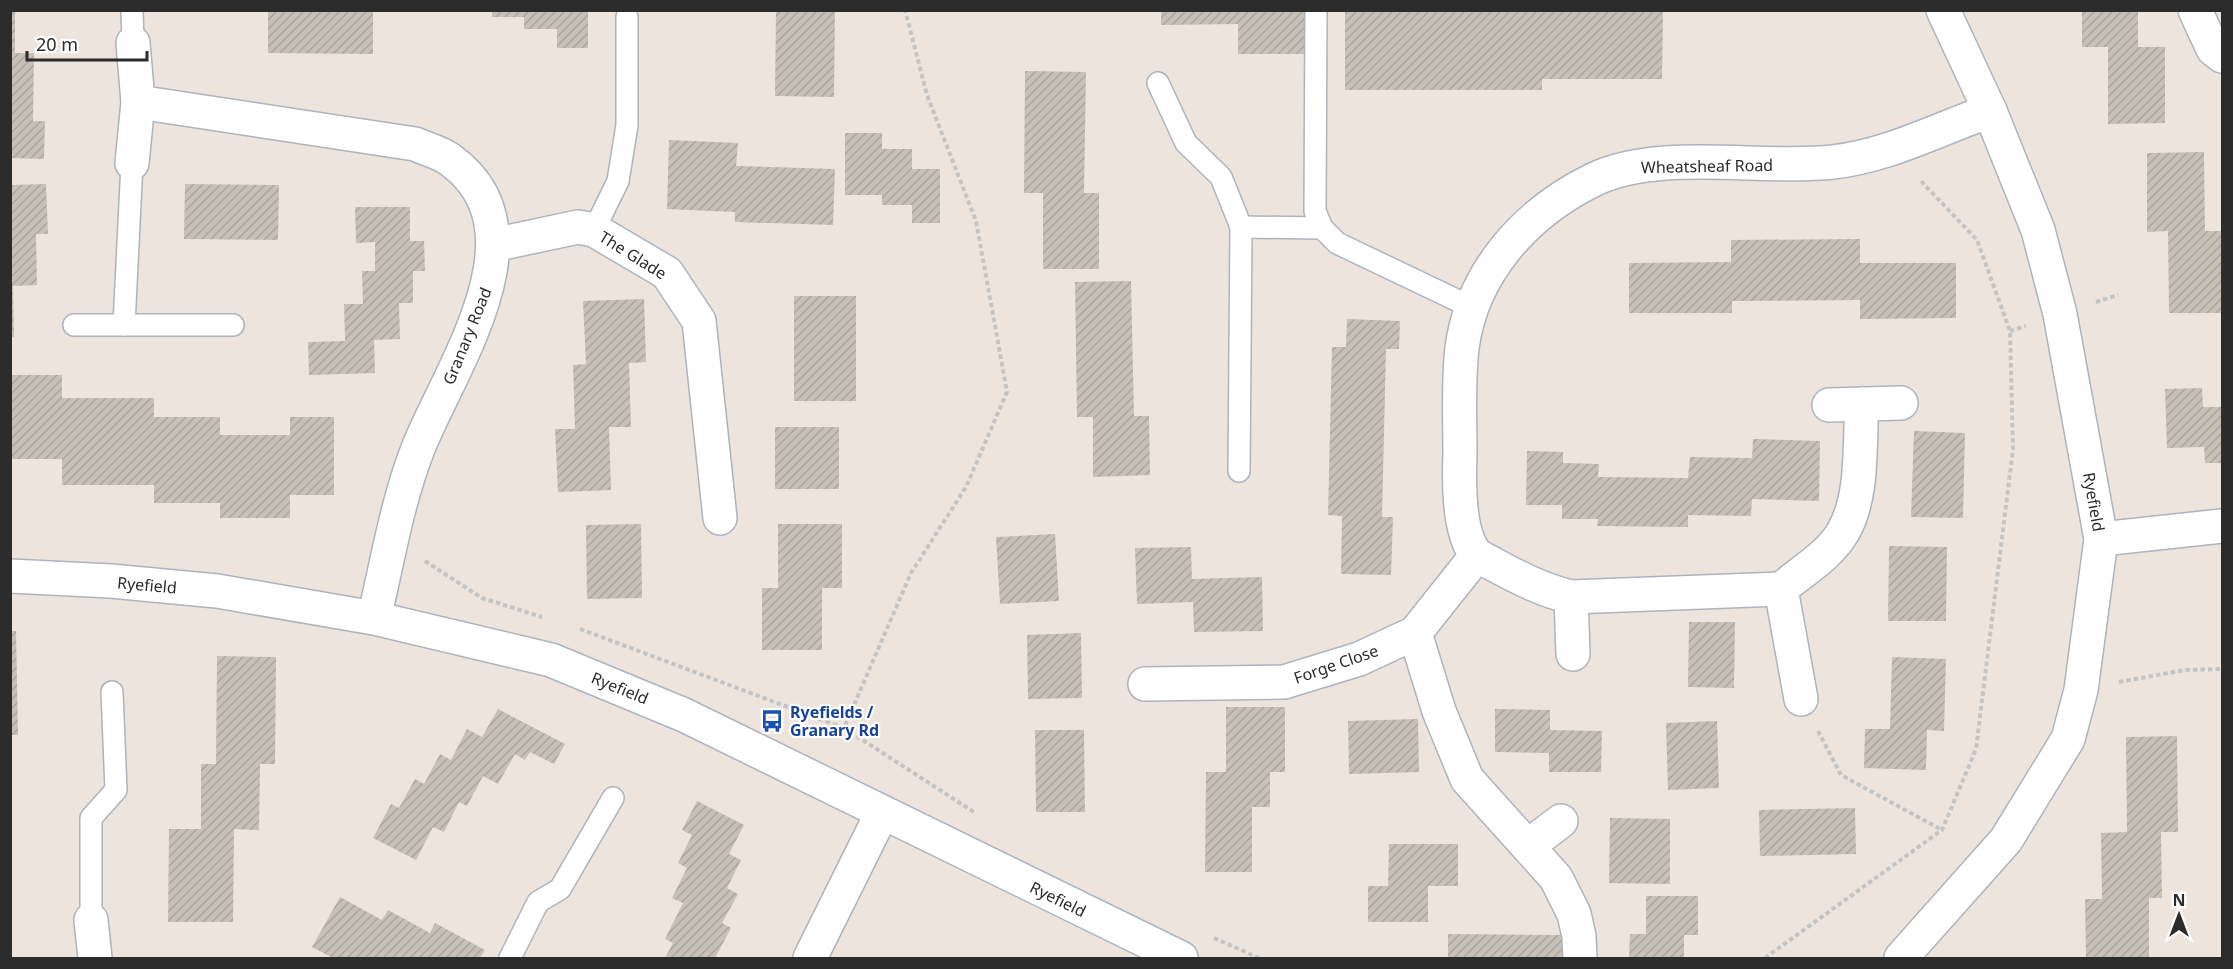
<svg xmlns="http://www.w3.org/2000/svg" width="2233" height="969" font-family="'Noto Sans',sans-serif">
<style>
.building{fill:url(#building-hatch)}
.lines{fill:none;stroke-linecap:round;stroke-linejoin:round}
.lane-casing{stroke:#aeb3bc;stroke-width:24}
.street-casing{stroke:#aeb3bc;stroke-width:36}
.path{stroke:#c4c4c4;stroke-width:4;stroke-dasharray:4.5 3;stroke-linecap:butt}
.lane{stroke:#fff;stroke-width:21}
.street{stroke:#fff;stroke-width:33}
.labels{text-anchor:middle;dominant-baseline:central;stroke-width:4.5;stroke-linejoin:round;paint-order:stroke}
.street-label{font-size:16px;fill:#2c2c2c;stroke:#fff}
.transit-label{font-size:16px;font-weight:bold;fill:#164399;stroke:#fff;text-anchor:start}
</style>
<defs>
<pattern id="building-hatch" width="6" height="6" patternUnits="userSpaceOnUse" patternTransform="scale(1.5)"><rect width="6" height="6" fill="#c6c0b9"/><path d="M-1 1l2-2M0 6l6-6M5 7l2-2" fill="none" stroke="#aaa59f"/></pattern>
</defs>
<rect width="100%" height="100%" fill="#ede4de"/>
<g class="building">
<polygon points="10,10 15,10 15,53 34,53 33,121 45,121 44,159 10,158"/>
<polygon points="268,10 373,10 373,54 268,53"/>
<polygon points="492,10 588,10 588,48 557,48 557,29 524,29 524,17 492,17"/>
<polygon points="776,10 835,10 834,97 775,96"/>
<polygon points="1161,10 1304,10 1304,54 1238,54 1238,24 1161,25"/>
<polygon points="1345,10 1663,10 1662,79 1542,79 1542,90 1345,90"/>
<polygon points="2082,10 2138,10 2138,47 2165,47 2165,123 2108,124 2108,47 2082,47"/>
<polygon points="1025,71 1086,72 1084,193 1099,193 1099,269 1043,269 1043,193 1024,193"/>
<polygon points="845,133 882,133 882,149 912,149 912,169 940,169 940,223 912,223 912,205 882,205 882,195 845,195"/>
<polygon points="669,140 738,143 736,166 835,169 833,225 735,222 735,212 667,209"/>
<polygon points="2204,152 2205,231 2222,231 2222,313 2169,313 2168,231 2147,232 2147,153"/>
<polygon points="46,184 48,234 36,234 37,285 13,286 14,337 10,337 10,185"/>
<polygon points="185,184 279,185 278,240 184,239"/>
<polygon points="355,207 410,207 410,241 424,241 425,271 413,271 413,303 399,303 400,339 374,340 375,373 309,375 308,342 345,341 344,304 363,304 362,271 375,271 375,242 356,243"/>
<polygon points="1860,239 1860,263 1956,263 1956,318 1860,319 1860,300 1732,301 1732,313 1629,313 1629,263 1731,262 1731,240"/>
<polygon points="1131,281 1134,416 1149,416 1150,475 1093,477 1093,417 1077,417 1075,282"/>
<rect x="794" y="296" width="62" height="105"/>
<polygon points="644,299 646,362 629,363 631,427 609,427 611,490 558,492 555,429 575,429 573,365 586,364 583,301"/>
<polygon points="1347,319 1400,321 1399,349 1386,349 1382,517 1393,517 1391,575 1341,574 1342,516 1328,515 1332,347 1346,347"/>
<polygon points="10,375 62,375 62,398 154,398 154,417 220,417 220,435 290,435 290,417 334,417 334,495 290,495 290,518 220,518 220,503 154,503 154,485 62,485 62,459 10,459"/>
<polygon points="2202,388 2203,407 2222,407 2222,463 2205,463 2204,447 2167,448 2165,389"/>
<rect x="775" y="427" width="64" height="62"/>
<polygon points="1914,431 1965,433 1963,518 1911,517"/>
<polygon points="1753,439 1820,441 1819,501 1752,499 1751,516 1688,515 1688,527 1597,526 1598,519 1562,519 1562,505 1526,505 1527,451 1563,452 1563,463 1599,464 1598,477 1688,478 1690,457 1752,458"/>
<polygon points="641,524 642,598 587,599 586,525"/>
<polygon points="778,524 842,524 842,588 822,588 822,650 762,650 762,588 778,588"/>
<polygon points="1055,534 1059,601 1000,604 996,537"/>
<polygon points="1889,546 1947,547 1946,621 1888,621"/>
<polygon points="1191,547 1192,579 1262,577 1263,631 1194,632 1193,602 1137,604 1135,548"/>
<polygon points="1689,622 1735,622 1734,688 1688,687"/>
<polygon points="10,631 16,631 18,735 10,735"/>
<polygon points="1081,633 1082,698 1028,699 1027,635"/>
<polygon points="217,656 276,657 275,764 260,764 259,830 234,829 233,922 168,922 169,829 201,829 201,764 216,764"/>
<polygon points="1892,657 1946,659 1944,731 1927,730 1926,770 1864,768 1865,729 1890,729"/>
<polygon points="1226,707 1285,707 1285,772 1270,772 1270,807 1252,807 1252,872 1205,872 1206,772 1226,772"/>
<polygon points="498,709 565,744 554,764 530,752 525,760 515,754 498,784 483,776 467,806 459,802 444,832 433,827 416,860 373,838 391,804 399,808 415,779 424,784 440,754 451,760 467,729 482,737"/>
<polygon points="1495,709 1550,710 1550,730 1602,731 1601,772 1549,772 1549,753 1495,752"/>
<polygon points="1418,719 1419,772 1349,774 1348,721"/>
<polygon points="1717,721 1719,788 1668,790 1666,723"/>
<polygon points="1035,730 1084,730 1085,812 1036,812"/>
<polygon points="2177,736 2178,832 2161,832 2162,898 2149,898 2149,958 2086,958 2085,899 2102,899 2101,833 2127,832 2126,737"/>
<polygon points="697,801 744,825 729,854 741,860 727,888 738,894 722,923 731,928 715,958 665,958 673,943 665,939 683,903 672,898 687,868 678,863 692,835 682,830"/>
<polygon points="1855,808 1856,854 1760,856 1759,810"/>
<polygon points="1610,818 1670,819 1670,884 1609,883"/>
<polygon points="1389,844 1458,844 1458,886 1428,886 1428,922 1368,922 1368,886 1388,886"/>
<polygon points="1646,896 1698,896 1698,935 1684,935 1684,958 1629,958 1630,934 1646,934"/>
<polygon points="340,897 382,920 388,910 430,933 435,923 485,950 480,958 333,958 312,947"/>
<polygon points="1448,934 1565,935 1565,958 1448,958"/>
</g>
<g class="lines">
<g class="lane-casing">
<g id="lane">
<polyline points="132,10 133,43"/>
<polyline points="1316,10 1315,211 1322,228 1337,243 1471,307"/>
<polyline points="1158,83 1186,143 1221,177 1241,227 1239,471"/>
<polyline points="1241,227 1322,228"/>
<polyline points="594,230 618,181 627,125 627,17"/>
<polyline points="74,325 233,325"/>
<polyline points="124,325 132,163"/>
<polyline points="91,920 91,818 116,790 112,692"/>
<polyline points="510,958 538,902 560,889 613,798"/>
</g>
</g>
<g class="street-casing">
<g id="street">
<polyline points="2195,10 2213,49 2222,56"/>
<path d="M 138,102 L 415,144 C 426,149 439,152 449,159 C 548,229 452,365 419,446 C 397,501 388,560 374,618"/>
<polyline points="132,163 138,102 133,43"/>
<polyline points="493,245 578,227 594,230 667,273 699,321 720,518"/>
<polyline points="1829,405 1901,403"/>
<polyline points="2101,539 2222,526"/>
<polyline points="10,576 111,581 217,591 374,618 551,660 684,715 1181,958"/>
<path d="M 1781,589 L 1571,597 C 1542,590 1519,578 1493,564 C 1488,561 1480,558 1476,554 C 1458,533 1459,479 1460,453 C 1460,419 1458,382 1462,348 C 1472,272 1526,213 1593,180 C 1659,148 1760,170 1833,162 C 1888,156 1938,129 1990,111"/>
<polyline points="1571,597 1573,654"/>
<polyline points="1415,633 1439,711 1467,779 1556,878 1574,914 1579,936 1580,958"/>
<polyline points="1145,684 1284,682 1359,659 1415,633 1477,555"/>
<path d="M 1801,699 L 1781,589 C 1801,572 1830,555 1843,532 C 1864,496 1859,444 1862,404"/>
<polyline points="1528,846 1561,821"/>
<polyline points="91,920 95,958"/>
<polyline points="810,958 882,813"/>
<polyline points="1901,958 2006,840 2068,739 2081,690 2101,539 2060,314 2038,230 1990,111 1943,10"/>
</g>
</g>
<g class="path">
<polyline points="2096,302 2118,295"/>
<polyline points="2010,331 2026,326"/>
<polyline points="425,561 482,598 542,617"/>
<polyline points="580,629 844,728 911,573 966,487 1007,392 976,221 927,95 905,10"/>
<polyline points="2119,682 2185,670 2222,669"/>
<polyline points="844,728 974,812"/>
<polyline points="1818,731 1841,775 1942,830"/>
<polyline points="1214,938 1259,958"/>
<polyline points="1765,958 1942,830 1976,749 2013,449 2010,331 1977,240 1919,179"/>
</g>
<use href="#lane" class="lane"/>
<use href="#street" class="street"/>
</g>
<defs>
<g id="bus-bare" transform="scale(1.8)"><path d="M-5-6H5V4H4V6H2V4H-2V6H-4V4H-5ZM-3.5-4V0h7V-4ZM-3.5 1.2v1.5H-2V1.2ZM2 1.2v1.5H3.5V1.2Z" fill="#1a4fb4" stroke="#fff" stroke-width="2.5" paint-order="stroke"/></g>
</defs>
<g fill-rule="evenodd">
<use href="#bus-bare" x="772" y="721"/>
</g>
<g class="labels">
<g class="street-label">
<text transform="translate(1707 166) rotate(-1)">Wheatsheaf Road</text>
<text transform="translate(633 255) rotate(32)">The Glade</text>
<text transform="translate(467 336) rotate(-68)">Granary Road</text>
<text transform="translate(2094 502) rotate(80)">Ryefield</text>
<text transform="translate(147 585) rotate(5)">Ryefield</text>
<text transform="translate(1336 664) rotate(-19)">Forge Close</text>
<text transform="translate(620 688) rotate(22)">Ryefield</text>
<text transform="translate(1058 899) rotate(26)">Ryefield</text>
</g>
<g class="transit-label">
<text x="790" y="712">Ryefields /<tspan x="790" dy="18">Granary Rd</tspan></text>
</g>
</g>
<rect width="2233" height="969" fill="none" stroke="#2c2c2c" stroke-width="24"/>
<g transform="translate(2179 915)" stroke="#ffffff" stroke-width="4.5" paint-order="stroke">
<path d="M0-4.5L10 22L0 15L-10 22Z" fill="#2c2c2c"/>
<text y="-9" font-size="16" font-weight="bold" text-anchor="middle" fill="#2c2c2c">N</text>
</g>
<path d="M27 51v9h120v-9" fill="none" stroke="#2c2c2c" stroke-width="3"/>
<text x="36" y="51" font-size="18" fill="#2c2c2c" stroke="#ffffff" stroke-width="4.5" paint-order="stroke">20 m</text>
</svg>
